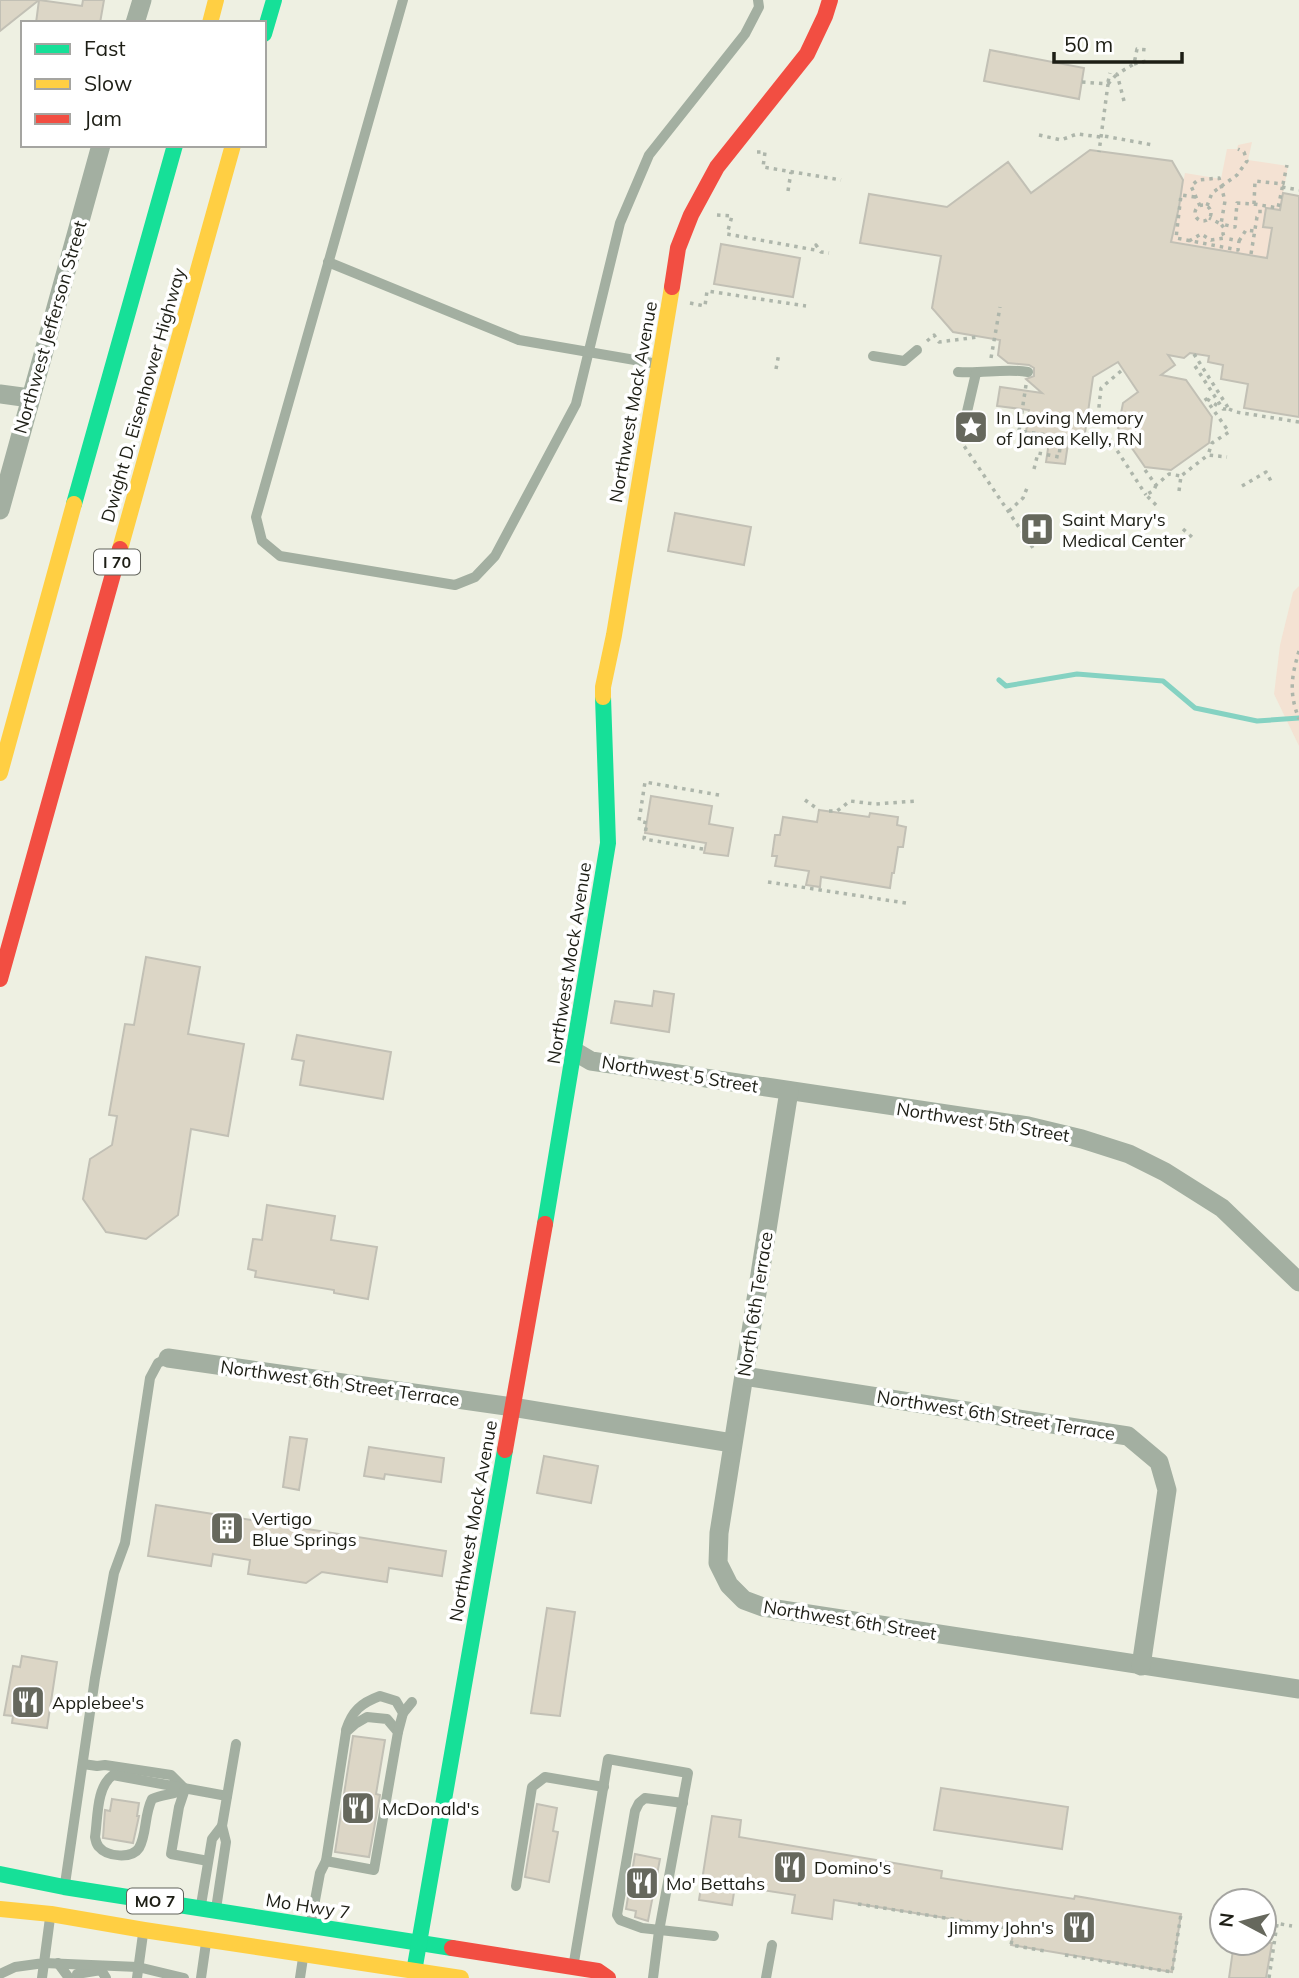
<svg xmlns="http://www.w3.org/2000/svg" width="1299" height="1978" font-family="Mulish,sans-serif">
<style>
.green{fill:#f4e2d3}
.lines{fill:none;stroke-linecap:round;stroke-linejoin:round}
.stream{stroke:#85d2c2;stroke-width:5}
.building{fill:#dcd6c6;stroke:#c2c0b5;stroke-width:2}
.path{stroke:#aeb6ab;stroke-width:3.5;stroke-dasharray:3.5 5;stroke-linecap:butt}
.lane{stroke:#a3afa1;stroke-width:10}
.street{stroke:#a3afa1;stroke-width:19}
.fast{stroke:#16e098;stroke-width:16}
.slow{stroke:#ffcf43;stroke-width:16}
.jam{stroke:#f24e42;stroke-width:16}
.labels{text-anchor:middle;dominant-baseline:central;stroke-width:7;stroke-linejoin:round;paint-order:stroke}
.shield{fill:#fff;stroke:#61625b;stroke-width:2}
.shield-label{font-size:16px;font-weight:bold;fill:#1d1e15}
.street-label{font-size:18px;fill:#1d1e15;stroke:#fff}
.poi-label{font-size:18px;fill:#1d1e15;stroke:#fff;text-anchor:start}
</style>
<rect width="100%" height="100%" fill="#eef0e2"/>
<g class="green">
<polygon points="1252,142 1248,160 1288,166 1280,210 1266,208 1263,227 1272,228 1267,258 1171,242 1185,173 1221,179 1227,149 1237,149 1238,145"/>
<polygon points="1299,586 1299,746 1274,694 1280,645 1293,592"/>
</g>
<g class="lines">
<polyline class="stream" points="999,680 1006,686 1077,674 1163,681 1195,708 1257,721 1299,718"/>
</g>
<g class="building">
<polygon points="0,0 39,0 0,31"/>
<polygon points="39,0 82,6 83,0 104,0 100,23 36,23"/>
<polygon points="990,50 1084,68 1079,99 984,81"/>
<polygon points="1090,150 1172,161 1183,180 1179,207 1171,242 1267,258 1272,228 1263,227 1266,208 1280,210 1283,193 1299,196 1299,417 1244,408 1248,384 1221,379 1223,365 1208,362 1209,356 1190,353 1184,358 1168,355 1175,365 1161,375 1186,380 1212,417 1209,443 1171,470 1145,467 1118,428 1123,403 1138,392 1118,362 1093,377 1084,440 1069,437 1065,464 1046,462 1050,435 1026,432 1029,410 997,406 1000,387 1042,393 1026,379 1034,376 1034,368 1029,365 1008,363 998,355 1000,340 953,332 932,308 941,256 860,243 869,194 947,207 1008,162 1031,193"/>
<polygon points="721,244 800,258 793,297 714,284"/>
<polygon points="675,513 751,527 744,565 668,551"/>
<polygon points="651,796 712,806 709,824 733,828 728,856 704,853 706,843 645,833"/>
<polygon points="819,810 869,817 870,813 898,817 897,825 906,827 903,847 898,847 894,873 892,873 890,888 821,877 820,887 806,885 809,871 775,866 777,856 772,856 775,835 780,835 783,817 817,822"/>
<polygon points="146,957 200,967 188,1034 244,1044 228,1136 191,1129 178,1215 146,1239 106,1232 83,1199 90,1159 112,1145 117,1116 109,1115 125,1024 134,1025"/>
<polygon points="654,991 674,994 669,1032 611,1023 615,1001 652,1006"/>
<polygon points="297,1035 391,1052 383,1099 300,1085 304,1061 292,1059"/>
<polygon points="267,1205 335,1216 331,1240 377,1247 368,1299 334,1293 334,1290 255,1277 256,1271 248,1269 253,1239 262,1240"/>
<polygon points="290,1437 307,1439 299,1490 283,1487"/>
<polygon points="369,1447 444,1458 441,1482 385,1474 384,1479 364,1476"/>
<polygon points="544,1456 598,1466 591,1503 537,1493"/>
<polygon points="156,1505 446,1551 442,1576 389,1568 387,1582 322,1572 306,1583 248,1574 250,1560 213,1554 211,1566 148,1556"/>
<polygon points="547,1608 575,1612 560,1716 531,1713"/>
<polygon points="22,1656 57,1662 47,1728 12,1723 13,1716 4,1715 13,1666 20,1667"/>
<polygon points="353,1736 385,1740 376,1794 380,1795 369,1857 335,1852"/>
<polygon points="941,1788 1068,1807 1062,1849 934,1830"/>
<polygon points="112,1799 139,1803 137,1816 139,1816 133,1843 103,1838 105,1810 110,1811"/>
<polygon points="537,1804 557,1808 553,1831 558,1832 549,1882 525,1877"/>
<polygon points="712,1816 741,1820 739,1837 942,1871 941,1878 1074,1899 1075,1896 1181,1914 1172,1972 1011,1945 1014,1929 834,1900 832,1919 792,1913 795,1895 735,1886 732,1905 699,1900"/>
<polygon points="635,1854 660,1859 648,1921 635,1917 636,1911 626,1909"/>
<polygon points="1234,1943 1272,1943 1266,1978 1229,1978"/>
</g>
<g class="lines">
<g class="path">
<polyline points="1134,64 1146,61"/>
<polyline points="1082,82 1108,84 1099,152"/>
<polyline points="1108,82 1110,73"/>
<polyline points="1108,84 1117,74"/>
<polyline points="1124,101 1117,74 1134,64 1137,49 1149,50"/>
<polyline points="1039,135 1061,140 1077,134 1101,137 1104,136 1153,145"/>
<polyline points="757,152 765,152 763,167 841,180"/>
<polyline points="1282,187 1299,190"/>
<polyline points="788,191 791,172"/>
<polyline points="1195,197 1181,195 1176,238 1238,250 1239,241 1225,238"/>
<polyline points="1254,204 1278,208 1283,184"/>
<circle cx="1203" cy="213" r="8"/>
<polyline points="1200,206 1191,186 1198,180 1219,178 1225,201 1221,224 1209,218"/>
<polyline points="1207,206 1212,193 1237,175 1247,161 1244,152 1238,149"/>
<polyline points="717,215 732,216 727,234 815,250 816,245 821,252 829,253"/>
<polyline points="1189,241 1201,234 1211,240 1225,238 1223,234 1224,228 1221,224 1235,227 1237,203 1254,204 1255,181 1283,184 1287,165"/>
<polyline points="1239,241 1246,230 1254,231"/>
<polyline points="1251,254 1257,217 1260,214 1260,205"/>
<polyline points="690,303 705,306 707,291 806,306"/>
<polyline points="927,341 934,335 939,342 978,337"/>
<polyline points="1194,354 1229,409 1223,409 1195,366"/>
<polyline points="991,358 1000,307"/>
<polyline points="776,369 779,353"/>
<polyline points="1121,371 1101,388 1096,435 1109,438 1146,495"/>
<polyline points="1026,385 1019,431 1084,440 1089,434 1096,435"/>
<polyline points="1205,398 1229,432 1212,443 1208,455"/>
<polyline points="1207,399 1221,408"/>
<polyline points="1229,409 1236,412 1299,422"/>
<polyline points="969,428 958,437 1033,548"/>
<polyline points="1034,469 1038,453 1059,457 1061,437"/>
<polyline points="1145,470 1156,485 1169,474 1181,476"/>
<polyline points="1156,485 1154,490 1146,495 1157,506"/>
<polyline points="1242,486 1266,472 1272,483"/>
<polyline points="1179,491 1181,476 1208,455 1227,457"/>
<polyline points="1009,511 1023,498 1027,488"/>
<polyline points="1183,529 1193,538"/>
<path d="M 1299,651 C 1291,678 1289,693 1299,719"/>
<polyline points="805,800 819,810"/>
<polyline points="829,811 837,811 850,801 875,804 917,801"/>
<polyline points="703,849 644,839 647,823 639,821 645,782 719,795"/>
<polyline points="768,882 906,903"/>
<polyline points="858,1904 1014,1929 1011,1945 1045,1951"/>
<polyline points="1264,1921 1292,1926"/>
<polyline points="1065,1955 1172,1972 1181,1914"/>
<polyline points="1269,1978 1277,1924"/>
</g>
<g class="lane">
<polyline points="403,0 256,517 262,541 280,556 455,585 475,577 495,556 576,404 620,223 649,155 745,34 759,7 758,0"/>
<polyline points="328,262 519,340 658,364"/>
<polyline points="873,356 904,361 917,350"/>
<path d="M 958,372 C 981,374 1005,368 1028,372"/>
<polyline points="966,416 976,373"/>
<polyline points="403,1713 412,1702"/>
<polygon points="367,1717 387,1719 398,1732 374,1870 326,1861 346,1732 355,1724"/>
<path d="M 346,1730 C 352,1711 361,1703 380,1696 L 396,1701 L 403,1713 L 398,1732"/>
<polyline points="83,1764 97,1766 105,1765 171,1775 185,1789"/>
<path d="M 185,1789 C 174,1795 163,1794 152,1799 C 144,1815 147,1834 139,1848 C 132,1859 107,1857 99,1847 C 96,1844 96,1841 95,1837 C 98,1818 96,1787 113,1775 L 227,1796"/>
<polyline points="185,1789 179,1807 171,1854 208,1861"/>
<polyline points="683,1803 645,1798 639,1803 635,1811 617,1915 620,1920 642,1928 714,1936"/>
<polyline points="65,1884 95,1678 114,1573 125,1543 150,1378 158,1363 168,1358"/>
<polyline points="516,1886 532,1787 545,1777 604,1787"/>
<polyline points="201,1905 212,1839 222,1826"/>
<polyline points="216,1909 226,1842 222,1826 236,1744"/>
<polyline points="311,1922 320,1873 326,1861"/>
<polyline points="574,1962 608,1759 688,1773 659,1931 653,1978"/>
<polyline points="58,1963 69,1978"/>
<polyline points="0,1974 15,1967 44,1963 50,1918"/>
<polyline points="77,1974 101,1970 106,1978"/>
<polyline points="42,1978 44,1963 138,1967 184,1978"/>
<polyline points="137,1978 143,1934"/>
<polyline points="201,1978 206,1943"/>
<polyline points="300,1978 303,1958"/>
<polyline points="766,1978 772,1945"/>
</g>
<g class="street">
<polyline points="135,23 142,0"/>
<polyline points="0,394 30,398"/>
<polyline points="0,510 101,145"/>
<polyline points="574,1051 591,1061 1028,1126 1082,1139 1129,1154 1165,1172 1222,1208 1299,1282"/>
<polyline points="789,1091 719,1533 718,1563 729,1585 744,1600 763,1607 1299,1689"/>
<polyline points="168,1358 512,1407 732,1443"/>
<polyline points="744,1376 1128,1436 1159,1462 1167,1490 1141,1666"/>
</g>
<g class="fast">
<polyline points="264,34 274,0"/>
<polyline points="74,504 175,145"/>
<polyline points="545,1224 608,843 603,697"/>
<polyline points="0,1874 64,1887 452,1948"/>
<polyline points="415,1966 505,1450"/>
</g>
<g class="slow">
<polyline points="210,23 216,0"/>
<polyline points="120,549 233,145"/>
<polyline points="603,697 603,687 614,635 672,287"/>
<polyline points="0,773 74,504"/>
<polyline points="0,1909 51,1914 144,1930 461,1978"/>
</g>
<g class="jam">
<polyline points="672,287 678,248 691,215 717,167 807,54 825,16 830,0"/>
<polyline points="0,979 120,549"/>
<polyline points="505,1450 545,1224"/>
<polyline points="452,1948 598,1971 608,1978"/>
</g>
</g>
<defs>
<g id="sight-square" transform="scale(1.75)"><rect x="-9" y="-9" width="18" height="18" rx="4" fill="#66685d" stroke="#fff"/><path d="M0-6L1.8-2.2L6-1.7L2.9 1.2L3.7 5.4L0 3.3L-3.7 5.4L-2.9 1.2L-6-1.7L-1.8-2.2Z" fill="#fff"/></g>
<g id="hospital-square" transform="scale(1.75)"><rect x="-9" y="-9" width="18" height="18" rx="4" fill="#66685d" stroke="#fff"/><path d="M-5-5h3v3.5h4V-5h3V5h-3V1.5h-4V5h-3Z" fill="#fff"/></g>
<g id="building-square" transform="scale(1.75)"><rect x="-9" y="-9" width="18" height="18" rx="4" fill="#66685d" stroke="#fff"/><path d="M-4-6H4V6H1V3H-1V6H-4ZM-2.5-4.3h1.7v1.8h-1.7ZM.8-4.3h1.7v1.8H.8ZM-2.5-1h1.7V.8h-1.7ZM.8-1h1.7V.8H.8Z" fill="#fff"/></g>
<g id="restaurant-square" transform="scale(1.75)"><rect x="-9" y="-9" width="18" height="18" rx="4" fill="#66685d" stroke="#fff"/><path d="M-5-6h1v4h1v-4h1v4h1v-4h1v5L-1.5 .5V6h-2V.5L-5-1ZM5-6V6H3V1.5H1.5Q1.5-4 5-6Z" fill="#fff"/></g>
</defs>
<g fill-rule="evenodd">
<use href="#sight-square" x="971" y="427"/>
<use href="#hospital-square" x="1037" y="529"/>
<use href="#building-square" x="227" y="1528"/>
<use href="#restaurant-square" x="28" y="1702"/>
<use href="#restaurant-square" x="358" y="1808"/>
<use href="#restaurant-square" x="790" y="1867"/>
<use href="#restaurant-square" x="642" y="1883"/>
<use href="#restaurant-square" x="1079" y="1927"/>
</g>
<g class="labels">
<g class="shield">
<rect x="94" y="549.5" width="46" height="25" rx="5"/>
<rect x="127" y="1888.5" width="56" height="25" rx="5"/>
</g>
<g class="shield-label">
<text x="117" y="562">I 70</text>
<text x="155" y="1901">MO 7</text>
</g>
<g class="street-label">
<text transform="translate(50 327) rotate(-74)">Northwest Jefferson Street</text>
<text transform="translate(143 395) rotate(-74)">Dwight D. Eisenhower Highway</text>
<text transform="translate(633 402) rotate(-80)">Northwest Mock Avenue</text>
<text transform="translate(569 963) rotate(-81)">Northwest Mock Avenue</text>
<text transform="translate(680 1074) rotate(9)">Northwest 5 Street</text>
<text transform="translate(983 1122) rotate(9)">Northwest 5th Street</text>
<text transform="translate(755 1304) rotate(-81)">North 6th Terrace</text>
<text transform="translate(340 1383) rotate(8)">Northwest 6th Street Terrace</text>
<text transform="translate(996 1415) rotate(9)">Northwest 6th Street Terrace</text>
<text transform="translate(473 1521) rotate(-80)">Northwest Mock Avenue</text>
<text transform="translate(850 1620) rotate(9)">Northwest 6th Street</text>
<text transform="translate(308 1906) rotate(9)">Mo Hwy 7</text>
</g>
<g class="poi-label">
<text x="996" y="417">In Loving Memory<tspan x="996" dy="21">of Janea Kelly, RN</tspan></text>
<text x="1062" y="519">Saint Mary's<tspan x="1062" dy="21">Medical Center</tspan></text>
<text x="252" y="1518">Vertigo<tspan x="252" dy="21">Blue Springs</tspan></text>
<text x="52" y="1702">Applebee's</text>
<text x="382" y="1808">McDonald's</text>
<text x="814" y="1867">Domino's</text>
<text x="666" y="1883">Mo' Bettahs</text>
<text x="1054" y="1927" text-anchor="end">Jimmy John's</text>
</g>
</g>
<rect x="21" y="21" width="245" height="126" fill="#ffffff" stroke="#a5a5a1" stroke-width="2"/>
<rect x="35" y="44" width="35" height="10" fill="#16e098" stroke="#a5a5a1" stroke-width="2"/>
<text x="84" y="56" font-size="21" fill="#1d1e15">Fast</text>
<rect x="35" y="79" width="35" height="10" fill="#ffcf43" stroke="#a5a5a1" stroke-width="2"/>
<text x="84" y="91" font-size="21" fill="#1d1e15">Slow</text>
<rect x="35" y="114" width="35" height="10" fill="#f24e42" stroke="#a5a5a1" stroke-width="2"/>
<text x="84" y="126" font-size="21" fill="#1d1e15">Jam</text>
<g transform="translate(1243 1922) rotate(277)"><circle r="33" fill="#ffffff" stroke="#a5a5a1" stroke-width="2"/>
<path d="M0-5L12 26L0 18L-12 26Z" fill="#66685d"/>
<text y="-10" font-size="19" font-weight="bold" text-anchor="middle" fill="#1d1e15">N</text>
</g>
<path d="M1054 52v10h128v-10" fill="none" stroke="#1d1e15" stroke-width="3.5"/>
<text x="1064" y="52" font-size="21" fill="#1d1e15" stroke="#ffffff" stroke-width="5" paint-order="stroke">50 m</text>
</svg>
